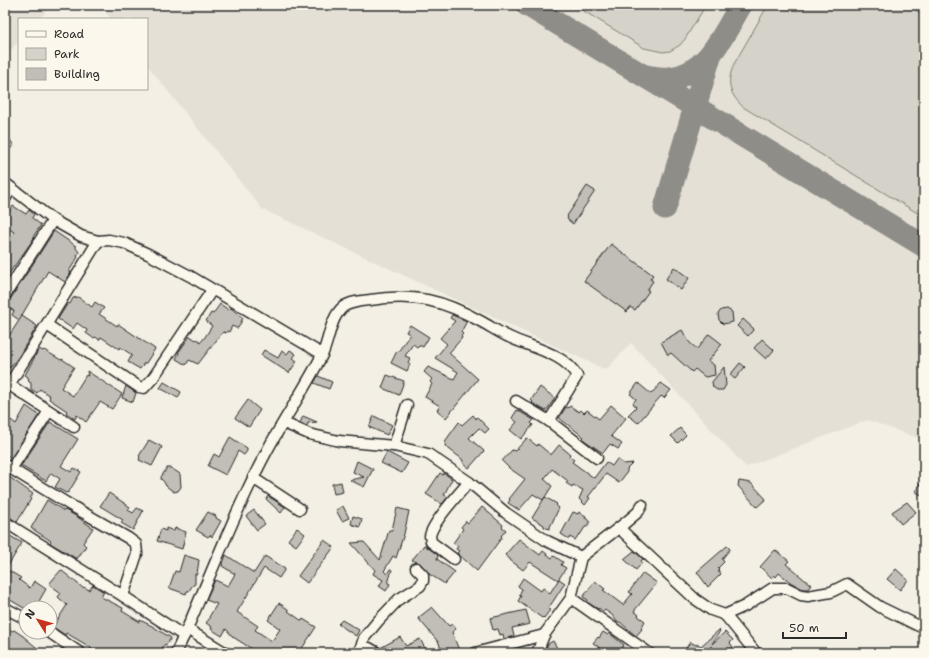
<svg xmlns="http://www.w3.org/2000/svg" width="929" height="658" font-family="'Shantell Sans',sans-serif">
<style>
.built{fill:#e4e0d6}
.green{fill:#d5d2c9;stroke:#807e7a}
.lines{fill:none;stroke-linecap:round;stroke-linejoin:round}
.taxiway{stroke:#8f8d88;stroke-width:23}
.building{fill:#c0beb6;stroke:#2b2b2b}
.street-casing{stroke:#2b2b2b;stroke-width:13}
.street{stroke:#fbf7ec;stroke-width:10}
</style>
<rect width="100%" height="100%" fill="#f3efe4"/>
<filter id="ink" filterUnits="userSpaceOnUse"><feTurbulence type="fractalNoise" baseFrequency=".025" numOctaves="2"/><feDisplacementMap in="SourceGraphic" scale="8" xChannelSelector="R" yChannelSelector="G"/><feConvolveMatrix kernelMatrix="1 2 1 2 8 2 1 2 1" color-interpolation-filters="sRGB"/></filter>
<g filter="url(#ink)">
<g class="built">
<polygon points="5,5 52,5 39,19 19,19 19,41 5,56"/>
<polygon points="100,5 924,5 924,440 867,420 746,467 631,343 606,370 262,209 147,65 147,19 111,19"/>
</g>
<g class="green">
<polygon points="574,5 706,5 685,39 680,45 670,51 663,52 644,48"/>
<path d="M 768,5 L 907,5 L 924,15 L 924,217 L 743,107 C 729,93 726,83 734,64 Z"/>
</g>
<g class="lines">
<g class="taxiway">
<polyline points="527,5 924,246"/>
<path d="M 645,76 C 653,77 662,79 670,78 C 708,74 723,34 741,5"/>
<polyline points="665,208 710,56"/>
</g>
</g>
<g class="building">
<polygon points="5,132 14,146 5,152"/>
<polygon points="587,186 595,191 573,224 567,219 568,217 567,216"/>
<polygon points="13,206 26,214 29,210 34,214 32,218 41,225 33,237 34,238 30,244 5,279 5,246 14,232 5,227 5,211 8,213"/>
<polygon points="54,231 76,246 76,248 79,252 77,256 78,257 69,271 71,272 65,282 48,271 19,320 12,315 14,311 6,306"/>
<polygon points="611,244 653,275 650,279 653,281 647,290 649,291 635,310 630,307 627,312 584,281"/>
<polygon points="674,267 689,278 681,290 666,279"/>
<polygon points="78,297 92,307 95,302 104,308 99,314 117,326 118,324 155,349 146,363 144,363 140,369 128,362 132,355 120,347 119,349 101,337 99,340 96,337 93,338 86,333 87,330 77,323 73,329 58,319 68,303 70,304 73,298"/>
<polygon points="220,304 229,310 231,308 243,318 238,328 236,328 232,326 229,332 227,331 226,333 223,332 198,364 189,360 186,365 176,359 179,353 178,353 190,336 196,340 197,339 201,342 205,337 212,326 206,321 211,313 213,314"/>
<polygon points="727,309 732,312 733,322 723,324 719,320 718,314 721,310"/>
<polygon points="452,315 467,321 461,332 463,334 461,336 462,338 449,353 478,379 446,418 437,410 440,406 425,397 432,384 430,382 432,379 424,372 428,367 454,379 458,372 435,358 447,344 440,338 455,321 450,318"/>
<polygon points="22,316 37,326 19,356 10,368 5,364 5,342"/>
<polygon points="743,319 754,329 748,336 737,326"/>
<polygon points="410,325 429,337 423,347 419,345 417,347 413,344 405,356 410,358 408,363 410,364 407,371 391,363 397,351 398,352 410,334 406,332"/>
<polygon points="682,330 689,342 697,349 709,334 722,344 708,361 714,365 715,375 705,377 695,369 692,372 671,353 668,355 661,342"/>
<polygon points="762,339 774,350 766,359 754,348"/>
<polygon points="39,349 43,351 44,350 61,360 62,359 74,367 61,388 73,396 86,375 88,376 87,371 122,394 112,409 100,402 86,422 77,415 75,419 66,413 67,411 49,399 50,396 40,389 37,393 31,389 31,383 29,382 28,377 25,375"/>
<polygon points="264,350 278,358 282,351 287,354 290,350 296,354 293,358 297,361 289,373 261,355"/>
<polygon points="740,363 745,367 735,379 730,375"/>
<polygon points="724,367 726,385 723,390 717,390 713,387 712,382"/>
<polygon points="387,375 404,381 399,395 382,388"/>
<polygon points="318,376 332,382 329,389 314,383"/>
<polygon points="164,382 181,392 178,398 160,388"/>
<polygon points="638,383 651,394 661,383 671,390 664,398 661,396 638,423 628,415 636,407 633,403 636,399 630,394"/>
<polygon points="126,386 136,393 133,402 122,398"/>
<polygon points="540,387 555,398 546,411 532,403 533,402 531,400"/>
<polygon points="248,400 260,410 249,427 235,418"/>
<polygon points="611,405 626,418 611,436 622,444 618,449 610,444 603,453 584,440 583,438 584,437 559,418 566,407 568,408 570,406 579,412 581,410 584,413 587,410 599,419"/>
<polygon points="26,406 39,415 11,458 5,454 5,430 11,420 16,424"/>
<polygon points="517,410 534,420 531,423 533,425 521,439 510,430 517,422 512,418"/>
<polygon points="473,415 476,419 477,417 489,429 485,433 479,428 469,438 484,451 469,468 464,464 462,459 445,446 446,440 459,422 462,425"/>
<polygon points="303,416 317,422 308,423 307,426 300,423"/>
<polygon points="374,416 392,425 387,435 369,427"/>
<polygon points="50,422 78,439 61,466 71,472 74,468 81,472 68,493 67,492 66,493 55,487 60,479 51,473 46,481 21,466"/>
<polygon points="680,428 686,435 678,443 671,436"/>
<polygon points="230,437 247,448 247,451 244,455 238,451 226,475 208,466 214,454 219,457"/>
<polygon points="527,438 537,446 538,444 551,455 559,445 570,454 569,456 574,460 572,462 594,478 606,462 612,466 617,459 624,464 633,463 627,469 627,472 619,483 606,474 588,497 590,498 585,505 579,499 583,490 573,485 572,487 566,483 568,481 552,469 544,479 552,486 545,497 557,504 556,505 559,508 549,529 544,527 544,525 532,518 545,497 543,500 533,494 519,510 508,503 510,500 509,499 525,479 509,468 502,461 512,450 515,451"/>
<polygon points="149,440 162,447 152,466 139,460 140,457 139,456"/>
<polygon points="387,452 408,463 402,473 381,463"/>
<polygon points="357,461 373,469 364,487 350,480 364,477 353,472"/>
<polygon points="167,468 171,468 180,474 181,487 178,491 174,492 166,486 164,482 161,479 161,477"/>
<polygon points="440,473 443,475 444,473 452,479 444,495 448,497 442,504 426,494"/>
<polygon points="5,474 33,494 30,498 31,499 17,522 5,514"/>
<polygon points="924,478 924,497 915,491"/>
<polygon points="739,481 751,483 766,499 757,507 738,486"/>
<polygon points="341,482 343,492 334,494 332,484"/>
<polygon points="109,493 130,507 128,510 133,513 137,508 143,511 133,530 121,523 123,520 100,506"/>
<polygon points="268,496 285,507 281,513 266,499"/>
<polygon points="47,500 64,511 65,510 76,516 93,528 83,543 86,546 77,559 50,543 51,541 31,528"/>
<polygon points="907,502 916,512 901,524 892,512"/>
<polygon points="343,506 349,518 342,521 336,510"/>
<polygon points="482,507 503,525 502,527 506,530 501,536 502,537 477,571 457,553 459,551 456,549 458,546 453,543 463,529 461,527 466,521 468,523"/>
<polygon points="397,508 409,511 404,534 396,558 393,556 384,571 387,574 390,569 392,570 388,583 390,584 386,591 379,586 383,580 373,574 375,570 351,543 364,542 380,560 389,530 392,530"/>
<polygon points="254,510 265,524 257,530 246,516"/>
<polygon points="208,512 216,516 216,518 221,521 212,537 210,535 208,537 196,530"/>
<polygon points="573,512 578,514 579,512 586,516 585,518 590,521 587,527 585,527 580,535 579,534 575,540 570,537 569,539 561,534"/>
<polygon points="353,516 362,519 360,527 351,524"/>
<polygon points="166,528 174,531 175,528 186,532 182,549 157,541 161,529 166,531"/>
<polygon points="297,528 305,534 296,546 288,540"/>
<polygon points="5,533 22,543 6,569 21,578 19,580 30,588 34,581 46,589 35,608 24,608 5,597"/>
<polygon points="519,539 540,555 543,551 552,558 554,556 563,562 561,565 566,568 558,580 530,562 523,570 510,560 510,559 505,555"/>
<polygon points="324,540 334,547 307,583 298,576"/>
<polygon points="424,545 438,555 437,559 455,572 445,584 429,574 420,563 412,560"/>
<polygon points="727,546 730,549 722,559 724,562 718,568 719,569 718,570 721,574 708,587 697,572"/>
<polygon points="775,550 789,561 786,564 811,585 808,589 803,589 790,582 779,573 776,577 774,575 772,578 760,567"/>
<polygon points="634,551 643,559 641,561 642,563 636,570 624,559"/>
<polygon points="184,555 199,560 197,574 195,574 195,584 192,586 189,591 187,591 186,594 169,588 175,571 179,572"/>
<polygon points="226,555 254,573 265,556 285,569 279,578 264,568 237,612 258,626 255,630 272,641 280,629 268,620 279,603 289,610 288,611 302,621 303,619 316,627 299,653 253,653 252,649 233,637 226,629 222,636 211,629 212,627 206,623 210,618 209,617 217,604 206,600 215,580 228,586 235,574 222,566"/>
<polygon points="896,569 908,580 900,590 887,579"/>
<polygon points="61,570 83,588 84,587 89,590 93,585 104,592 101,597 123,608 122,611 140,622 140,620 152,626 171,638 167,644 164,645 159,653 96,653 90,649 92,648 66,633 65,635 53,627 67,605 58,597 61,593 49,584"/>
<polygon points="643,573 657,583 634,611 639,615 638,616 645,621 641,628 642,629 636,636 620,622 617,622 612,615 605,610 603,612 599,608 598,609 587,602 588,600 583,597 595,581 605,589 603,590 623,605 632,594 629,592"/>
<polygon points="523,578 541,591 543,588 550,593 559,579 565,583 548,609 550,610 544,618 543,617 542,618 518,601 521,596 519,595 522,589 518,586"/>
<polygon points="432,607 449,626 452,624 456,629 452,632 460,653 442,653 439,643 418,618"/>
<polygon points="526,610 530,624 512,628 514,636 504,639 503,634 500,635 498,629 493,630 490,618"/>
<polygon points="342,620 359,630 356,636 338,624"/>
<polygon points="5,626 12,631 14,630 23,636 43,653 8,653 5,651"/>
<polygon points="719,630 720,631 712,644 725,632 733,640 730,643 733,647 726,653 718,653 711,646 707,653 683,653 690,642 696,645 698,644 701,646"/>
<polygon points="603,632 608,635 609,633 624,645 618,653 607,653 593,643 598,637 599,638"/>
<polygon points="400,637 406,646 420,639 426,650 419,653 384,653 382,647"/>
<polygon points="553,641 560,653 546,653 545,650 548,644"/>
</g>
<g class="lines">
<g class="street-casing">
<g id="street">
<polyline points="5,183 53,220 81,236 98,241 109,240 124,243 148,254 190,276 322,354"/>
<polyline points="5,199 11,189"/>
<polyline points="5,295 53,220"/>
<polyline points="47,325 139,387 144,388 153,378 212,290"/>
<polyline points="5,382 74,427"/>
<polyline points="9,385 98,241"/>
<polyline points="516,401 549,421 597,458"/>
<polyline points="284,423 309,434 339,441 394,446 428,454 469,482 506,513 547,541 581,557"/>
<polyline points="394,446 407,405"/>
<polyline points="5,465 70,505 128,538 136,544 137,554 123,596 184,636"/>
<polyline points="11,469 49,411"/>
<polyline points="253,478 300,509"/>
<polyline points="5,522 123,596"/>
<polyline points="619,528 695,599 711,610 725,615 745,606 773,588 787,588 801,595 808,596 831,592 847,584 880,607 921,627"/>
<path d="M 454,559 L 431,542 C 431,541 430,536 430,536 C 432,523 460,492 469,482"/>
<polyline points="571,598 649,653"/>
<polyline points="5,608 26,619"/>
<polyline points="725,615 756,653"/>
<polyline points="187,629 226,653"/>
<polyline points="49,632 80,653"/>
<polyline points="361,647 364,638 378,621 399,599 420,586 423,581 423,575 416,568"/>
<path d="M 176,653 L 187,629 C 213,569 237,507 268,449 C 285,417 306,387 322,355 C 329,341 330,318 343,307 C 350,302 361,301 370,300 C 414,293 443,300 482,322 C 491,327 500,333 509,337 C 532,348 564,353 577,376 L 549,421"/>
<polyline points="357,653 361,647 369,648 378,653"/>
<polyline points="475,653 544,635"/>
<polyline points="537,653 544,635 571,598 581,557 625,523 638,512 642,505"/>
</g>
</g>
<use href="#street" class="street"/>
</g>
</g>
<rect width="929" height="658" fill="none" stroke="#fbf7ec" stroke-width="20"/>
<rect x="10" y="10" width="909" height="638" fill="none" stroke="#2b2b2b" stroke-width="1.5" filter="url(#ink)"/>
<rect x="18" y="18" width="130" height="72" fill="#fbf7ec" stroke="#a8a59f"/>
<rect x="26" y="31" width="20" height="6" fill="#fbf7ec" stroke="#a8a59f"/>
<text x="54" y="38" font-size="12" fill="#2b2b2b">Road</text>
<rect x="26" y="48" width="20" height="12" fill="#d5d2c9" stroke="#a8a59f"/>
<text x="54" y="58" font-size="12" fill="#2b2b2b">Park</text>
<rect x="26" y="68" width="20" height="12" fill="#c0beb6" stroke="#a8a59f"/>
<text x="54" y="78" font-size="12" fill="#2b2b2b">Building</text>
<g transform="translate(38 620) rotate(307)"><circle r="19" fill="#fbf7ec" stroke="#a8a59f"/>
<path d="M0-3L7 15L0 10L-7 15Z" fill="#c8321e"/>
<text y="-6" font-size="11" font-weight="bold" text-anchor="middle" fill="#2b2b2b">N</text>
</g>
<path d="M783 632v6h63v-6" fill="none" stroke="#2b2b2b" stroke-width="2"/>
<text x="789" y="632" font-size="12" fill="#2b2b2b" stroke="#fbf7ec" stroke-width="3" paint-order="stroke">50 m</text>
</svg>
